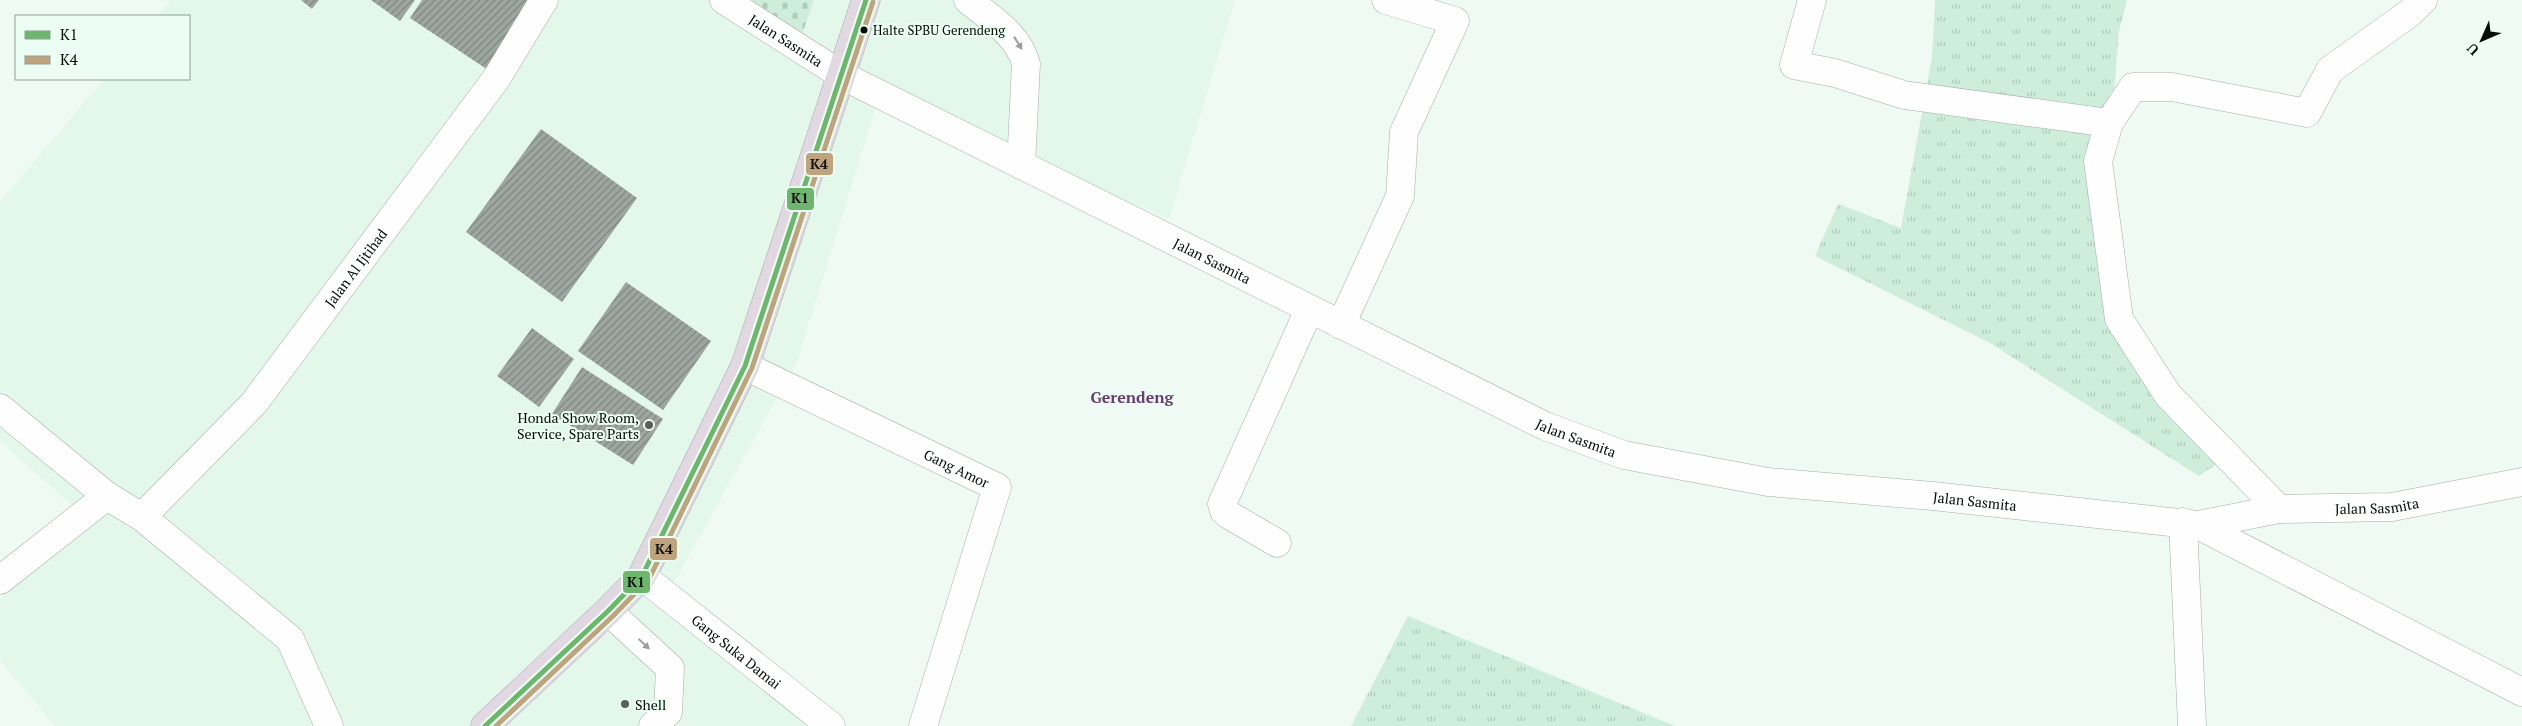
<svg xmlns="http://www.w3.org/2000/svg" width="2522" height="726" font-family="'PT Serif',serif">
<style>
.built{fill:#e3f8eb}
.grass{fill:url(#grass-tufts)}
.cemetery{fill:url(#cemetery-stones)}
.building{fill:url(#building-hatch)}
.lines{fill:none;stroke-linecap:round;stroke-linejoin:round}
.minor-casing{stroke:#a6aea9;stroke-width:29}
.highway-casing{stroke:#aba6ae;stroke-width:29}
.minor{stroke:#fdfefd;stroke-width:28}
.highway{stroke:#e1d8e2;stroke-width:28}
.bus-1-casing{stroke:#ecfef3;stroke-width:9}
.bus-2-casing{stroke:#ecfef3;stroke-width:9}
.bus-1{stroke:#6eb66e;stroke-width:5}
.bus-2{stroke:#bea37f;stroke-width:5}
.oneway{fill:#9a9e9b}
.bus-dot{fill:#060d09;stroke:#ecfef3;stroke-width:2}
.poi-dot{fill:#58605b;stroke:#ecfef3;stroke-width:2}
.labels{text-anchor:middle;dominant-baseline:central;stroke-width:4;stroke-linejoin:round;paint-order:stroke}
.bus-label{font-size:13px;fill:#060d09;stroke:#ecfef3;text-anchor:start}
.street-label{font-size:14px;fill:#060d09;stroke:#ecfef3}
.poi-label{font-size:14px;fill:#060d09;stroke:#ecfef3;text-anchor:end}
.quarter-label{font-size:16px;font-weight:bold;fill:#6d3d70;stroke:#ecfef3}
.line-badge{stroke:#ecfef3;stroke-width:2}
.pale-badge-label{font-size:14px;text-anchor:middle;font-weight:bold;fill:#111}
</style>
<defs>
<pattern id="grass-tufts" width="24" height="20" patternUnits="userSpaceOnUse" patternTransform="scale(1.25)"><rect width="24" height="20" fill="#ceeedb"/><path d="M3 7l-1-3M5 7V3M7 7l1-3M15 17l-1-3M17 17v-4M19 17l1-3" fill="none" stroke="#afcbbb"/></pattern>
<pattern id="cemetery-stones" width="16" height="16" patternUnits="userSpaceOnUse" patternTransform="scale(1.25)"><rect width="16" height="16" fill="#ceeedb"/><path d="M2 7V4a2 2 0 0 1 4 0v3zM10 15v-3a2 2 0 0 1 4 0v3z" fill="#afcbbb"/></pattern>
<pattern id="building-hatch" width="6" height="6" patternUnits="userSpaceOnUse" patternTransform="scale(1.25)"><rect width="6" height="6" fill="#9ea6a1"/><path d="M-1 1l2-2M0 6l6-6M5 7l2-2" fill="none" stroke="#7f8681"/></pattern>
</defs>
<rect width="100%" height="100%" fill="#f0faf4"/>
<polygon class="built" points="171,0 735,0 798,45 814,0 1235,0 1169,219 880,94 797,362 664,600 827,726 55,726 0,660 0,599 85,517 0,441 0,202 104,79 189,79 189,16 157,16"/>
<g class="grass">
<polygon points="1935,0 2127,0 2119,31 2106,192 2125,309 2193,412 2231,454 2199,476 1990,343 1815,256 1838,204 1901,228 1932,57"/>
<polygon points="1408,616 1675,726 1351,726"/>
</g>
<polygon class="cemetery" points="735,0 814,0 798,46"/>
<g class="building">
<polygon points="301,0 319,0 312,9"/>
<polygon points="371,0 415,0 400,21"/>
<polygon points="422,0 536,0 488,70 410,18"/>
<polygon points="541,129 637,198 562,302 466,232"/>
<polygon points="626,282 711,341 663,410 578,351"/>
<polygon points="532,328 574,359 539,407 497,376"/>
<polygon points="582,367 663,419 633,465 552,414"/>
</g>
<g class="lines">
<g class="minor-casing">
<g id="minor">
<path id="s1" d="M 724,0 L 843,76 L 1545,426 L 1624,455 L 1768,482 L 1933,496 L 2198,525 L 2279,509 L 2392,507 L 2522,482"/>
<path d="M 968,0 C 991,19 1018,34 1026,64 L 1021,165"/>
<polyline points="1812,0 1794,65 1835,73 1904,95 2109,123"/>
<polyline points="1341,325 1400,196 1404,132 1455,21 1386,0"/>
<path id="s2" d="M 745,366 L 997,487 L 923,726"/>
<polyline points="0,408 107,496 142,517 290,639 329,726"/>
<polyline points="2279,509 2168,395 2119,319 2098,161 2109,123 2133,87 2172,87 2307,113 2330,70 2411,12 2423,0"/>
<path id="s3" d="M 142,517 L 254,403 L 496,79 L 544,0"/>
<polyline points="2183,522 2192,726"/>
<polyline points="2198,525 2522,692"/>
<polyline points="1277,543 1229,515 1224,511 1222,504 1309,310"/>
<path id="s4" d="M 642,576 L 831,726"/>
<polyline points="0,580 107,496"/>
<polyline points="608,611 670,668 668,712 653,726"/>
</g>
</g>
<g class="highway-casing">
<polyline id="highway" points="485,726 608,611 642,576 745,366 866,0"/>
</g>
<use href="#minor" class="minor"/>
<use href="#highway" class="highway"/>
<g class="bus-1-casing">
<polyline id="bus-1" points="485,726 608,611 642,576 745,366 866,0"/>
</g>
<g class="bus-2-casing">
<polyline id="bus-2" points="496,726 613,616 649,579 752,368 873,2"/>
</g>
<use href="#bus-1" class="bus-1"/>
<use href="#bus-2" class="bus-2"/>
</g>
<defs><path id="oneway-solid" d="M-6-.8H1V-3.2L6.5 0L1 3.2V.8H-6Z" transform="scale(1.25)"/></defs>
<g class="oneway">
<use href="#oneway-solid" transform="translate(1018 43) rotate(58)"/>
<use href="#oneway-solid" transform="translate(644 644) rotate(43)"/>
</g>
<circle class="bus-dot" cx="864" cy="30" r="4.5"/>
<g class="poi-dot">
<circle cx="649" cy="425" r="5"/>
<circle cx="625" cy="704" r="5"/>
</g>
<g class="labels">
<g class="bus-label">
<text x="873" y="30">Halte SPBU Gerendeng</text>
</g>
<g class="street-label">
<text stroke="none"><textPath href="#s1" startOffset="74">Jalan Sasmita</textPath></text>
<text stroke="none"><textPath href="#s1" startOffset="554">Jalan Sasmita</textPath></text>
<text stroke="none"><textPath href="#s3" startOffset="329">Jalan Al Ijtihad</textPath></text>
<text stroke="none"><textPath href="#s1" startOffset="959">Jalan Sasmita</textPath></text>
<text stroke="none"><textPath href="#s2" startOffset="235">Gang Amor</textPath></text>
<text stroke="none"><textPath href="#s1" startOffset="1364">Jalan Sasmita</textPath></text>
<text stroke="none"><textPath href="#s1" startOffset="1769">Jalan Sasmita</textPath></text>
<text stroke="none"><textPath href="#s4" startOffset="121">Gang Suka Damai</textPath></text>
</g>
<g class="poi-label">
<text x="639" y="417">Honda Show Room,<tspan x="639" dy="16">Service, Spare Parts</tspan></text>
<text x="635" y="704" text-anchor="start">Shell</text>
</g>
<g class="quarter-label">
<text x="1132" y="397">Gerendeng</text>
</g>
</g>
<g class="line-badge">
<rect x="805" y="152" width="29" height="24" rx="5" fill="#bea37f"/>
<rect x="786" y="187" width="29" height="24" rx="5" fill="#6eb66e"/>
<rect x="649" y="537" width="29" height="24" rx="5" fill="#bea37f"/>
<rect x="622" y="570" width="29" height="24" rx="5" fill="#6eb66e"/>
</g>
<g class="pale-badge-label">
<text x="819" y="169">K4</text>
<text x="800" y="203">K1</text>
<text x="664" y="554">K4</text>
<text x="636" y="587">K1</text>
</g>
<rect x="15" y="15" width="175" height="65" fill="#ecfef3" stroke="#909e95"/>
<rect x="25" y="31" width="25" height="8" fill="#6eb66e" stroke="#909e95"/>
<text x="60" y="40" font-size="15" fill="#060d09">K1</text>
<rect x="25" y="56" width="25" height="8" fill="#bea37f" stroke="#909e95"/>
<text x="60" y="65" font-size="15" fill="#060d09">K4</text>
<g transform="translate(2482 40) rotate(225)" stroke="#ecfef3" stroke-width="4" paint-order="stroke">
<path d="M0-4L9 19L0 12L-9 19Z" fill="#060d09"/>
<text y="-8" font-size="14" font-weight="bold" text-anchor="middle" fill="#060d09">U</text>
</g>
</svg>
